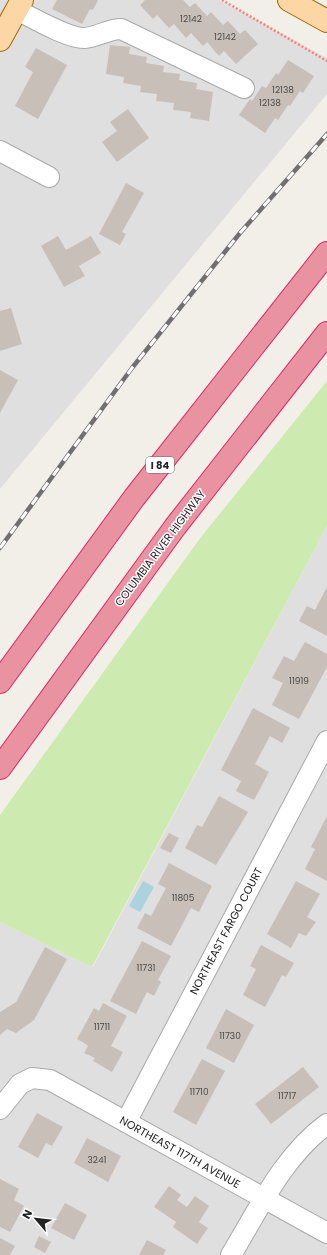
<svg xmlns="http://www.w3.org/2000/svg" width="327" height="1255" font-family="Poppins,sans-serif">
<style>
.residential{fill:#e0dfdf}
.grass{fill:#cdebb0}
.water{fill:#aad3df}
.building{fill:#c7bfb8}
.lines{fill:none;stroke-linecap:round;stroke-linejoin:round}
.minor-casing{stroke:#a9a9a9;stroke-width:22}
.major-casing{stroke:#a06b00;stroke-width:24}
.highway-casing{stroke:#dc2a67;stroke-width:24}
.path{stroke:#fa8072;stroke-width:2.5;stroke-dasharray:2 2;stroke-linecap:butt}
.minor{stroke:#fff;stroke-width:20}
.major{stroke:#fcd6a4;stroke-width:22}
.highway{stroke:#e892a2;stroke-width:22}
.rail-casing{stroke:#707070;stroke-width:4.5}
.rail{stroke:#fff;stroke-width:3;stroke-dasharray:9;stroke-linecap:butt}
.labels{text-anchor:middle;dominant-baseline:central;stroke-width:3;stroke-linejoin:round;paint-order:stroke}
.number-label{font-size:9px;fill:#4b4948}
.shield{fill:#fff;stroke:#646464;stroke-width:1}
.shield-label{font-size:10px;font-weight:bold;fill:#222}
.street-label{font-size:11px;fill:#222;stroke:#fff}
</style>
<rect width="100%" height="100%" fill="#f2efe9"/>
<g class="residential">
<polygon points="0,0 219,0 327,58 327,94 0,489"/>
<polygon points="327,526 327,1255 0,1255 0,922 93,967"/>
</g>
<polygon class="grass" points="327,381 327,526 92,967 0,922 0,815 201,537"/>
<polygon class="water" points="143,881 154,887 140,912 129,906"/>
<g class="building">
<polygon points="57,0 98,0 93,10 90,9 82,24 52,9"/>
<polygon points="145,0 183,0 190,7 195,3 207,16 211,12 223,25 228,21 240,34 245,30 258,44 236,64 224,51 219,56 207,42 203,46 191,33 186,38 174,24 169,28 157,15 153,19 140,5"/>
<polygon points="110,45 130,47 129,54 147,57 146,63 164,66 163,72 180,74 179,80 197,83 196,89 213,92 209,121 190,118 191,112 173,110 174,103 156,101 157,94 140,92 141,86 123,83 124,77 106,74"/>
<polygon points="36,48 67,65 38,119 15,106 33,72 25,67"/>
<polygon points="288,60 314,76 303,93 300,91 290,106 288,105 278,120 275,118 265,133 239,115 250,99 252,101 262,86 266,88 276,73 278,75"/>
<polygon points="128,109 149,138 117,162 102,142 117,131 110,122"/>
<polygon points="126,183 144,193 122,232 126,234 120,245 99,234"/>
<polygon points="58,236 66,250 91,236 101,253 79,266 85,276 64,287 41,246"/>
<polygon points="11,308 22,344 0,351 0,311"/>
<polygon points="0,370 18,380 0,413"/>
<polygon points="327,587 327,636 299,621 307,606 315,610"/>
<polygon points="305,642 327,654 327,667 299,719 272,705 283,683 272,678 284,656 294,661"/>
<polygon points="253,708 290,728 282,743 270,736 255,764 269,772 254,800 236,791 241,781 221,770"/>
<polygon points="219,796 248,812 216,865 185,848 197,825 202,827"/>
<polygon points="327,816 327,881 305,869 315,849 311,847"/>
<polygon points="169,833 179,838 171,853 160,848"/>
<polygon points="169,863 212,886 199,912 191,908 171,946 137,928 145,913 151,916 166,888 158,884"/>
<polygon points="296,881 320,894 307,917 316,922 306,936 299,933 291,948 267,934"/>
<polygon points="142,941 171,956 158,980 161,982 154,996 147,992 136,1014 110,1001"/>
<polygon points="261,945 294,963 286,977 282,975 265,1007 243,995 256,969 250,966"/>
<polygon points="45,947 67,959 34,1020 16,1033 7,1029 0,1035 0,1012 16,1002"/>
<polygon points="103,1003 127,1016 111,1046 123,1052 112,1072 93,1061 95,1058 84,1053 88,1046 86,1044 77,1039 94,1008 99,1011"/>
<polygon points="226,1009 254,1025 234,1063 206,1048"/>
<polygon points="202,1059 225,1071 196,1125 173,1112"/>
<polygon points="303,1067 319,1087 271,1124 255,1104"/>
<polygon points="37,1113 63,1127 52,1146 46,1143 38,1158 18,1147"/>
<polygon points="87,1138 121,1156 108,1182 74,1163"/>
<polygon points="0,1179 19,1189 14,1200 24,1206 10,1232 0,1227"/>
<polygon points="169,1186 181,1195 177,1200 187,1207 195,1196 209,1206 199,1222 208,1228 197,1244 173,1227 176,1222 154,1207"/>
<polygon points="65,1203 87,1215 74,1240 51,1228"/>
<polygon points="39,1236 51,1242 45,1253 34,1247"/>
<polygon points="0,1238 15,1246 10,1255 0,1255"/>
<polygon points="147,1240 166,1250 163,1255 139,1255"/>
</g>
<g class="lines">
<g class="minor-casing">
<g id="minor">
<path d="M 17,10 C 33,18 69,39 85,38 C 98,37 108,29 121,29 L 244,88"/>
<polyline points="0,151 49,177"/>
<polyline points="0,1109 20,1084 32,1078 50,1080 327,1233"/>
<polyline points="126,1122 327,741"/>
<path d="M 231,1255 C 259,1209 283,1156 327,1124"/>
</g>
</g>
<g class="major-casing">
<g id="major">
<polyline points="289,0 327,21"/>
<polyline points="0,40 22,0"/>
</g>
</g>
<g class="highway-casing">
<g id="highway">
<polyline points="0,682 134,498 327,253"/>
<polyline points="0,768 175,527 327,333"/>
</g>
</g>
<polyline class="path" points="222,0 327,61"/>
<use href="#minor" class="minor"/>
<use href="#major" class="major"/>
<use href="#highway" class="highway"/>
<g class="rail-casing">
<polyline id="rail" points="0,548 132,368 240,233 327,134"/>
</g>
<use href="#rail" class="rail"/>
</g>
<g class="labels">
<g class="number-label">
<text x="191" y="19">12142</text>
<text x="225" y="37">12142</text>
<text x="283" y="90">12138</text>
<text x="270" y="103">12138</text>
<text x="299" y="681">11919</text>
<text x="183" y="898">11805</text>
<text x="146" y="968">11731</text>
<text x="102" y="1027">11711</text>
<text x="230" y="1036">11730</text>
<text x="199" y="1092">11710</text>
<text x="287" y="1096">11717</text>
<text x="97" y="1160">3241</text>
</g>
<rect class="shield" x="146" y="457" width="28" height="16" rx="3"/>
<g class="shield-label">
<text x="160" y="465">I 84</text>
</g>
<g class="street-label">
<text transform="translate(160 548) rotate(-53)">COLUMBIA RIVER HIGHWAY</text>
<text transform="translate(226 931) rotate(-62)">NORTHEAST FARGO COURT</text>
<text transform="translate(180 1152) rotate(29)">NORTHEAST 117TH AVENUE</text>
</g>
</g>
<g transform="translate(36 1219) rotate(298)" stroke="#ffffff" stroke-width="3" paint-order="stroke">
<path d="M0-3L7 15L0 10L-7 15Z" fill="#222222"/>
<text y="-6" font-size="11" font-weight="bold" text-anchor="middle" fill="#222222">N</text>
</g>
</svg>
